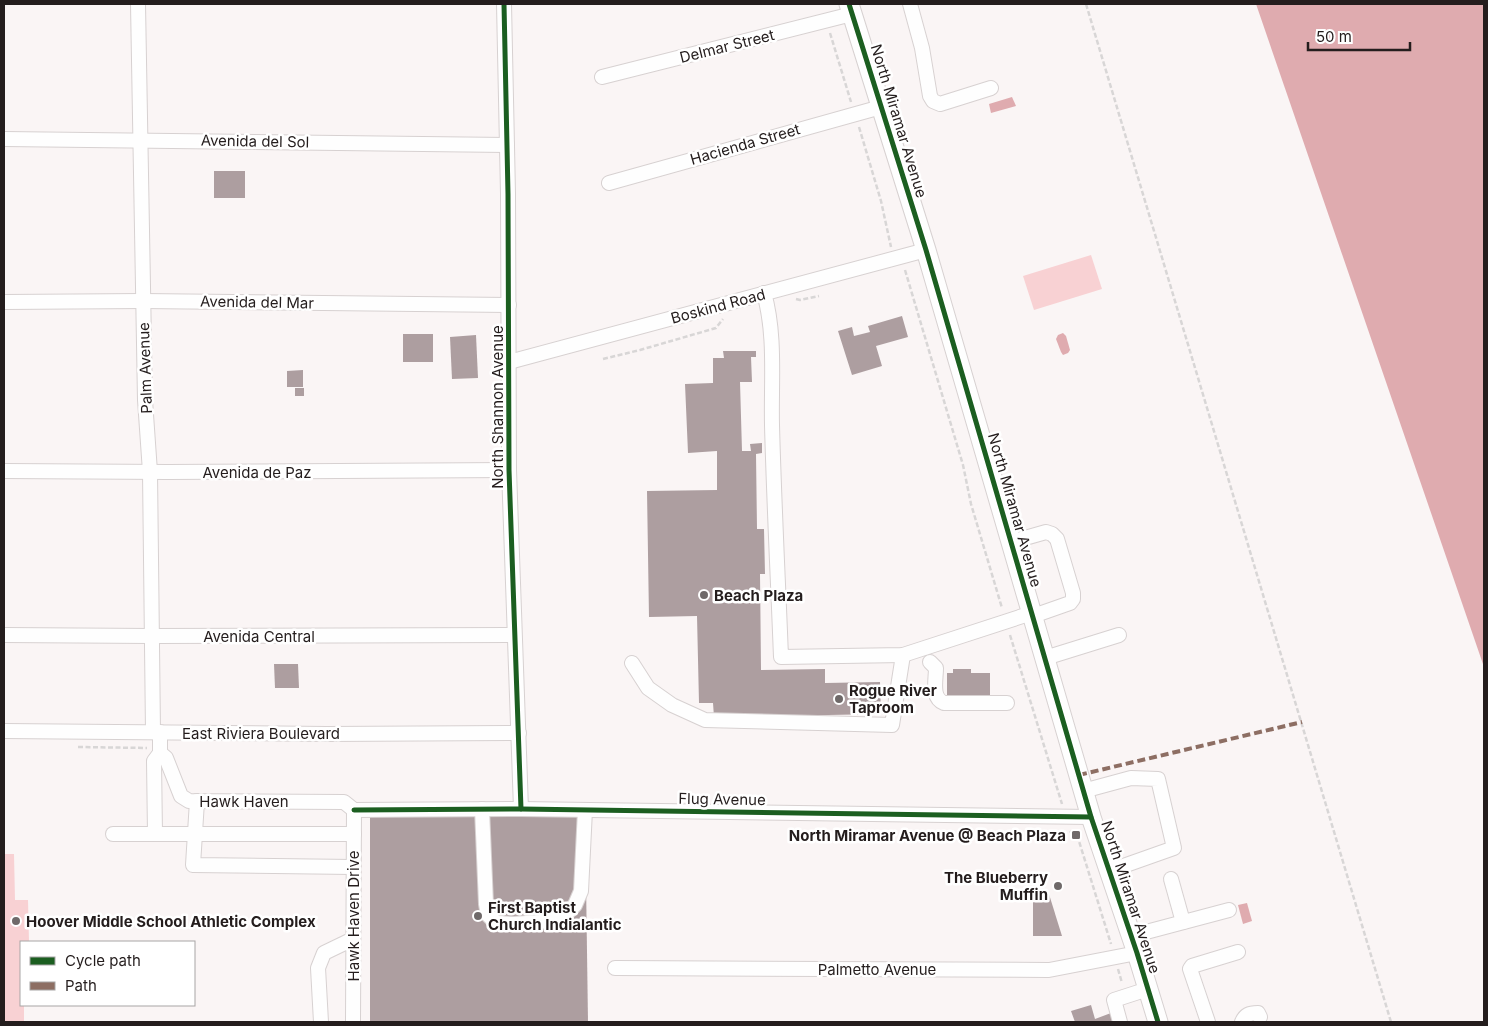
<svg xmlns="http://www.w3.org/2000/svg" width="1488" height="1026" font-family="Inter,sans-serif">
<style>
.pitch{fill:#f8d1d3}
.water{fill:#dfabaf}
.building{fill:#ad9ea0}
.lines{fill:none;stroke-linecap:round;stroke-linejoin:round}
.minor-casing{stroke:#d7d1d1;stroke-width:16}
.major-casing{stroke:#d7d1d1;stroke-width:21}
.path{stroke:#d8d6d6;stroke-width:2.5;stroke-dasharray:5 2.5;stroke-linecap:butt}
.minor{stroke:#fefefe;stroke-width:14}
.major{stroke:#fefefe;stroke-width:19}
.quiet{stroke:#8d6e63;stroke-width:4;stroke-dasharray:8 4;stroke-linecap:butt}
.cycleway-casing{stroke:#fff;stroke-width:8}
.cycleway{stroke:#1b5e20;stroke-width:5}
.poi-dot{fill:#6f6969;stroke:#fff;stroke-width:2}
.labels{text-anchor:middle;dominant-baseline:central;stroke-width:5;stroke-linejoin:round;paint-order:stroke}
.street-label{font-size:15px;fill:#241d1d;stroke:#fff}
.poi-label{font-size:15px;font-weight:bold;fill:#241d1d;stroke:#fff;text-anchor:start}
</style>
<rect width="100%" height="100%" fill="#faf5f5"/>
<g class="pitch">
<polygon points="1091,255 1102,289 1034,310 1023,276"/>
<polygon points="4,854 14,854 15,900 28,900 29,942 21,942 21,1005 24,1005 24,1022 4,1022"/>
</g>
<g class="water">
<polygon points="1256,4 1484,4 1484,667"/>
<polygon points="1012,97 1016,106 991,113 989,104"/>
<polygon points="1063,333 1066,336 1070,350 1068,353 1063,355 1061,352 1056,339 1058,335"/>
<polygon points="1247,903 1252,921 1243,924 1238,905"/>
</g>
<g class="building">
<rect x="214" y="171" width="31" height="27"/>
<polygon points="902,316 908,337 876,346 882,366 852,375 838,331 852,327 854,336 870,332 868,326"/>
<rect x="403" y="334" width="30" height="28"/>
<polygon points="476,335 478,378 452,379 450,337"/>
<polygon points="723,351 756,351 756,357 751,357 752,382 740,382 742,451 751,451 750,444 762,443 762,453 756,454 757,529 764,529 765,574 760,574 761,670 825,669 825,683 880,682 881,714 714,717 713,703 699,703 697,616 649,617 647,491 717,490 717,451 688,453 685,384 713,383 713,358 724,358"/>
<polygon points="303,370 303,387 287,387 287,371"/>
<rect x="295" y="388" width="9" height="8"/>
<polygon points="274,664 298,664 299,688 275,688"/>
<polygon points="953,669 971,669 971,673 990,673 990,697 947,697 947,673 953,673"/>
<polygon points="370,810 585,810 588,1022 370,1022"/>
<polygon points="1048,891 1062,936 1033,936 1033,892"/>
<polygon points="1091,1005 1095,1019 1111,1013 1114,1022 1075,1022 1071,1011"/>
</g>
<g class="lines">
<g class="minor-casing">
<g id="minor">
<polyline points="138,4 145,400 150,472 153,732"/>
<polyline points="504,4 508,194 509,470 521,809"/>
<polyline points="910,4 922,48 930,96 933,101 940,104 991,88"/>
<polyline points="602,77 852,14"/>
<polyline points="4,139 507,145"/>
<polyline points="609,183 881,107"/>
<path d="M 764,293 C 776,335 771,382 772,425 C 774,502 778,579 781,657 L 903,655 L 1032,613"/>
<polyline points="4,302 143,301 509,305"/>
<polyline points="509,362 926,250"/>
<polyline points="4,471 168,472 509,470"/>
<polyline points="1011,542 1046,532 1052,534 1057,539 1073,593 1073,599 1070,603 1033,616"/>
<polyline points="4,635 151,636 514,635"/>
<polyline points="1045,658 1119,635"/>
<path d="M 930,662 L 936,668 C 936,680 931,698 944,703 L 1007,703"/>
<polyline points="632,663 648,688 672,705 705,720 892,725 903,655"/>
<polyline points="4,731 327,734 519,733"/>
<polyline points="160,753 166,758 181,796 189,801 344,802 354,810"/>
<polyline points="1083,791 1131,778 1158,779 1174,848 1109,871"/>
<polyline points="197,801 193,865 353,867"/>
<polyline points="482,809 486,904 488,915 496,923 513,924 540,922 565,915 575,905 581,891 585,810"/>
<polyline points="354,810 521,809 1091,817"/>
<polyline points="113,834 354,834"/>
<polyline points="155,834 154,761 160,753 160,732"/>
<polyline points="1171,879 1183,922"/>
<polyline points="1131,936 1229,910"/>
<polyline points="615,968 1049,970 1137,953"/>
<polyline points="321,1022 318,968 324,953 353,939"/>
<polyline points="353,1022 354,810"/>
<polyline points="1120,1022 1114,1000 1148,989"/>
<polyline points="1208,1022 1190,969 1192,966 1238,952"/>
<path d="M 1242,1022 C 1245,1015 1249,1013 1258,1013 L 1260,1017"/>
</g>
</g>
<g class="major-casing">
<polyline id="major" points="849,4 926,250 1091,817 1137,953 1158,1022"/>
</g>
<g class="path">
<polyline points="1086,4 1391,1022"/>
<polyline points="830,33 851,102"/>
<polyline points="859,127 881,201 891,247"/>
<polyline points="905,270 963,465 971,504 1002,608"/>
<polyline points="796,299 800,300 819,296"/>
<polyline points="603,359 640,350 716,328 723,319"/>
<polyline points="1010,635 1062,804"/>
<polyline points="78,747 147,748"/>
<polyline points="1070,831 1078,838 1111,944"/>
<polyline points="1118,969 1122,983"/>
</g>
<use href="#minor" class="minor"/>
<use href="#major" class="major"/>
<polyline class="quiet" points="1079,775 1302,722"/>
<g class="cycleway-casing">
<g id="cycleway">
<polyline points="504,4 508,194 509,470 521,809"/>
<polyline points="849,4 926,250 1091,817 1137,953 1158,1022"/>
<polyline points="354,810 521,809 1091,817"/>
</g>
</g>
<use href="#cycleway" class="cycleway"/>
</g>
<g class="poi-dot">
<circle cx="704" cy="595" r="5"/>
<circle cx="839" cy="699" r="5"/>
<rect x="1071" y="830" width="10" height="10" rx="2.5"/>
<circle cx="1058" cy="886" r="5"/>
<circle cx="478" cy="916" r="5"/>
<circle cx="16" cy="921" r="5"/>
</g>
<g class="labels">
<g class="street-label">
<text transform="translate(727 46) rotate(-14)">Delmar Street</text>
<text transform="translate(899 121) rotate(73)">North Miramar Avenue</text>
<text transform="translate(255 141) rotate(1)">Avenida del Sol</text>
<text transform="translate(745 144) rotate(-16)">Hacienda Street</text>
<text transform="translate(257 302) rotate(1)">Avenida del Mar</text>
<text transform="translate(718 306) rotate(-15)">Boskind Road</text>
<text transform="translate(145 368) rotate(-92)">Palm Avenue</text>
<text transform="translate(497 407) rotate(-90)">North Shannon Avenue</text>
<text x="257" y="472">Avenida de Paz</text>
<text transform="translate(1015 510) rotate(74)">North Miramar Avenue</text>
<text x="259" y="636">Avenida Central</text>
<text x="261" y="733">East Riviera Boulevard</text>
<text transform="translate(722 799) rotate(1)">Flug Avenue</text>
<text x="244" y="801">Hawk Haven</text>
<text transform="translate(1131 897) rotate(72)">North Miramar Avenue</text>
<text transform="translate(353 916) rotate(-90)">Hawk Haven Drive</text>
<text x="877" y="969">Palmetto Avenue</text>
</g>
<g class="poi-label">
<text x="714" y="595">Beach Plaza</text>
<text x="849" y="690">Rogue River<tspan x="849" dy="17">Taproom</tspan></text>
<text x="1066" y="835" text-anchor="end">North Miramar Avenue @ Beach Plaza</text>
<text x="1048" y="877" text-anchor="end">The Blueberry<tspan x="1048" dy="17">Muffin</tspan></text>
<text x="488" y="907">First Baptist<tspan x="488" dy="17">Church Indialantic</tspan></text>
<text x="26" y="921">Hoover Middle School Athletic Complex</text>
</g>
</g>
<rect width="1488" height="1026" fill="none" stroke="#241d1d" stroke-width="10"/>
<rect x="20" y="941" width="175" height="65" fill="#ffffff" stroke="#a7a5a5"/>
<rect x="30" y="957" width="25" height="8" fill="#1b5e20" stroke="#a7a5a5"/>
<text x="65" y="966" font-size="15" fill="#241d1d">Cycle path</text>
<rect x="30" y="982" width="25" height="8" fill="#8d6e63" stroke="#a7a5a5"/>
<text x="65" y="991" font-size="15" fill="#241d1d">Path</text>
<path d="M1308 42v8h102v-8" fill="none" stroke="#241d1d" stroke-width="2.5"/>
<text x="1316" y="42" font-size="15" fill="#241d1d" stroke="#ffffff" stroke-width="4" paint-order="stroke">50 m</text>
</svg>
